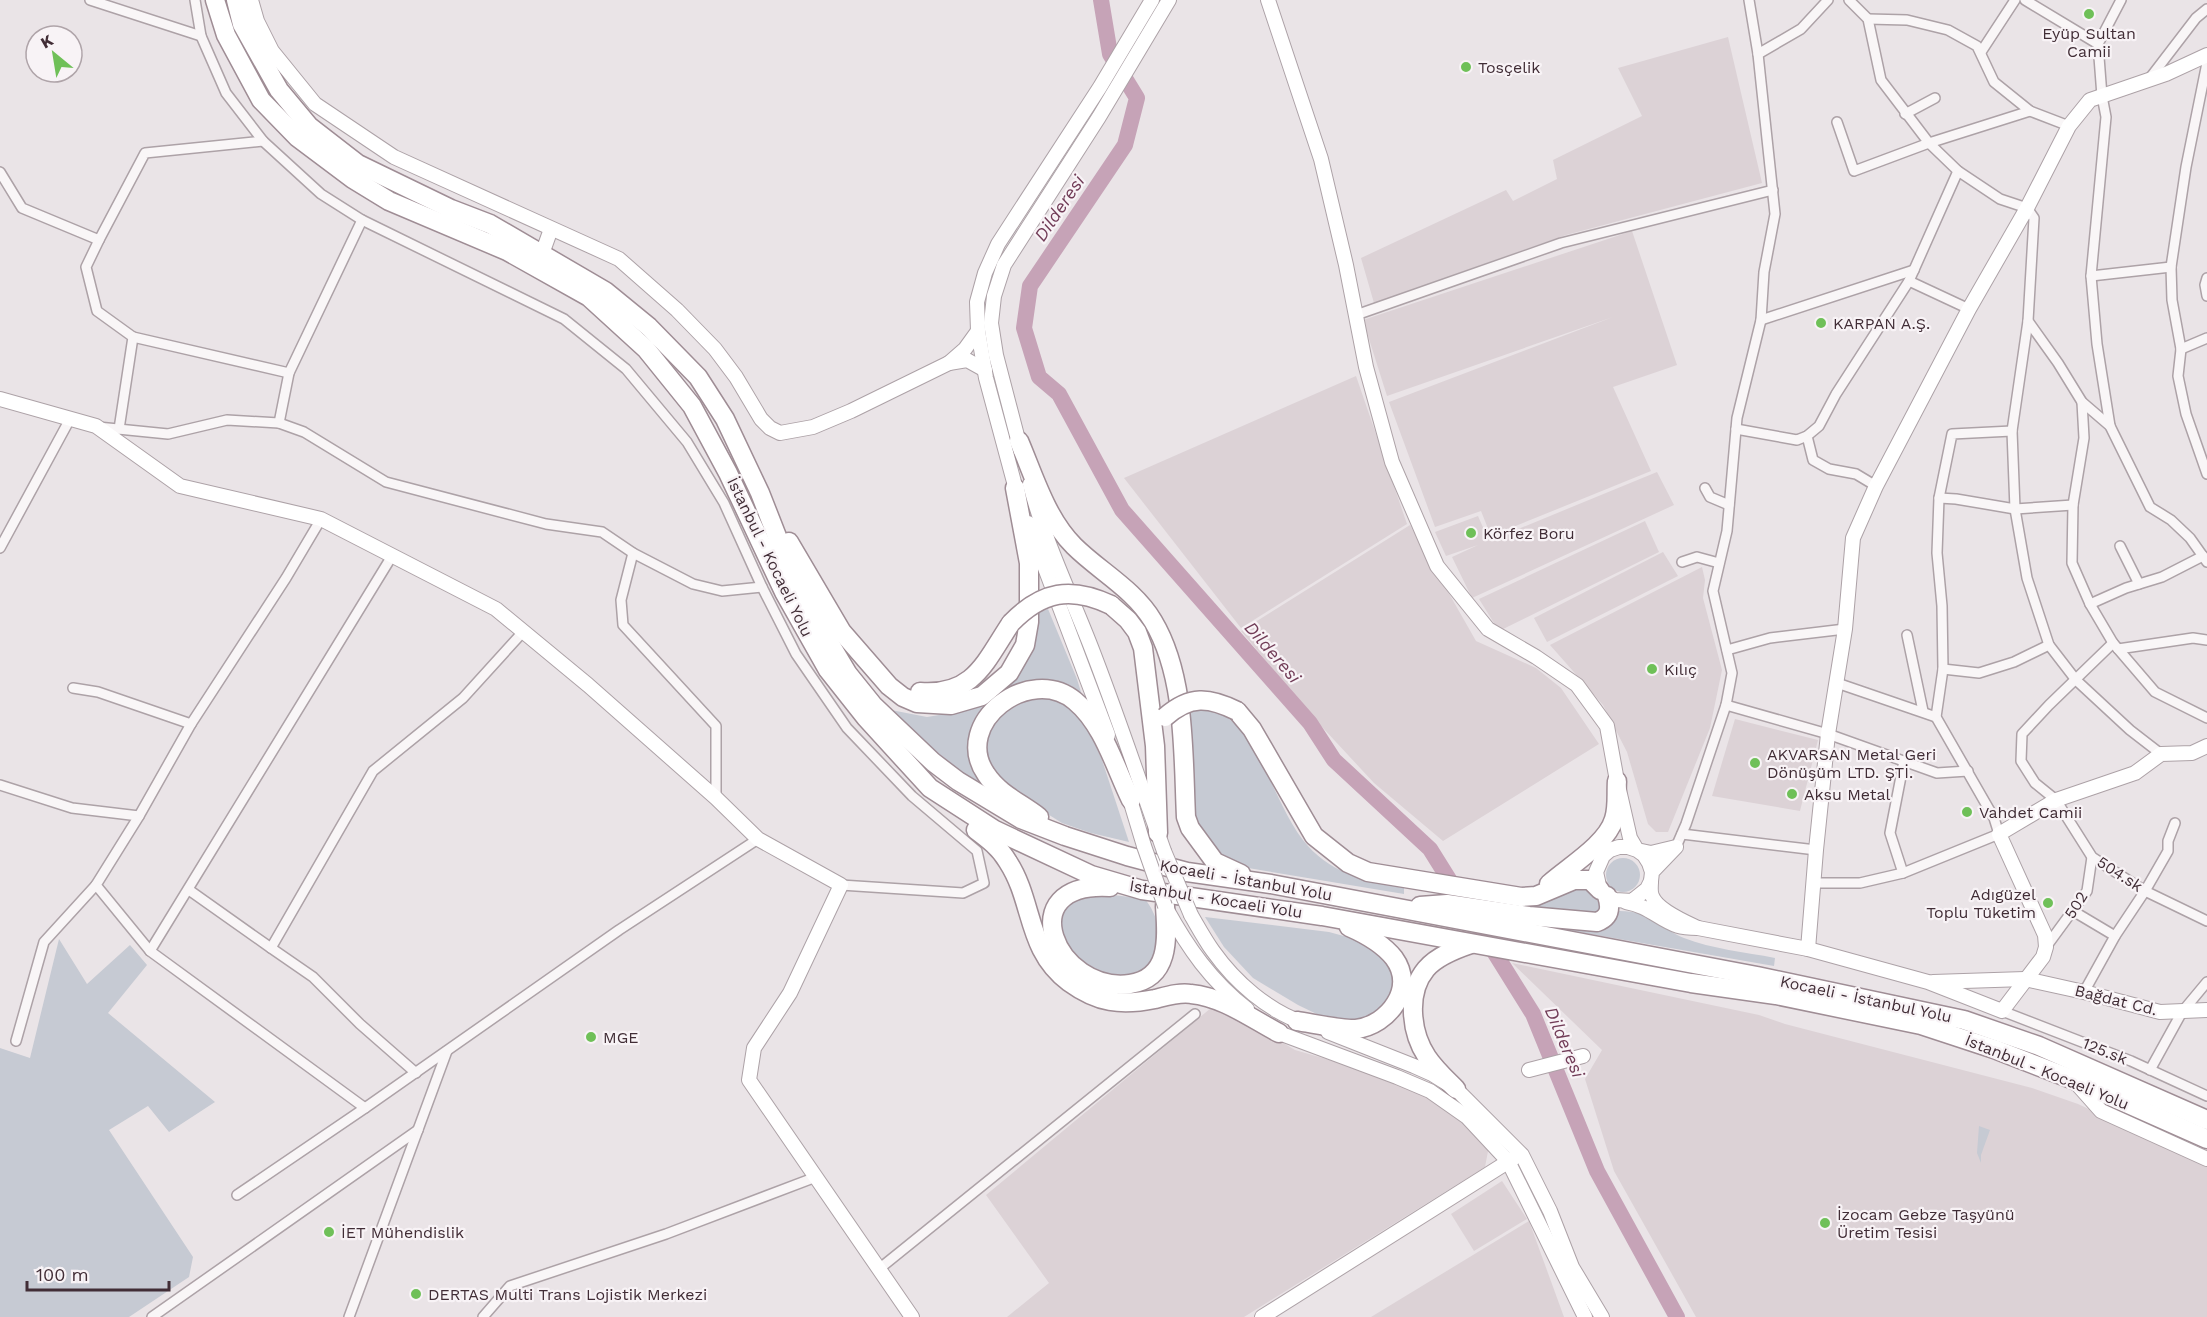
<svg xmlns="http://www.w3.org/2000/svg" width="2207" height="1317" font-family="'Work Sans',sans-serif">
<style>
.built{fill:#dcd2d6}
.green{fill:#c6cad3}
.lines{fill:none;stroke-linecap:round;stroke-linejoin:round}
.river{stroke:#c6a3b7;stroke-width:16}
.street-casing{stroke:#ada2a7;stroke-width:12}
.secondary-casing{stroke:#ada2a7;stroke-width:16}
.highway-casing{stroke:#9f8d95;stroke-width:21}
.street{stroke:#f9f6f7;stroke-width:9}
.secondary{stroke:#fff;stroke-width:14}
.highway{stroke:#fff;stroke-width:18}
.secondary-bridge-casing{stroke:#ada2a7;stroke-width:16;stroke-linecap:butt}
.highway-bridge-casing{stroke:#9f8d95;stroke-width:21;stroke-linecap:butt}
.secondary-bridge{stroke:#fff;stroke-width:14}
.highway-bridge{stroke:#fff;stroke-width:18}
.poi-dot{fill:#6fc058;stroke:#f8f3f6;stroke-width:2}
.labels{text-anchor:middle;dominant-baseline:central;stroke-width:4.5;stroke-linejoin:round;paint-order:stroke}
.poi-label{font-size:16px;fill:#412d36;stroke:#f8f3f6;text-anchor:start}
.street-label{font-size:16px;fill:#412d36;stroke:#f8f3f6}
.water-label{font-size:18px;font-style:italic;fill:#713c57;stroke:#f8f3f6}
</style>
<rect width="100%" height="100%" fill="#eae4e7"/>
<g class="built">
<polygon points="1728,37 1762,183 1566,235 1374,303 1361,258 1506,190 1513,201 1557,179 1553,160 1642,116 1618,68"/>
<polygon points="1632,231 1677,365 1613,387 1651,471 1491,536 1481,511 1435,527 1389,402 1613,317 1387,396 1363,320"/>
<polygon points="1356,376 1407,524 1241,628 1124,478"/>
<polygon points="1657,472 1674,505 1472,598 1452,557 1478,545 1446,556 1435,532 1478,516 1489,541"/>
<polygon points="1645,521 1659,552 1499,631 1479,599"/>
<polygon points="1410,525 1476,641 1536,668 1561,688 1599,744 1443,841 1374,783 1310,714 1241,631"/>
<polygon points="1663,552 1678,576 1547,642 1534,618"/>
<polygon points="1702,567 1705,580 1703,598 1722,670 1710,728 1668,832 1656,832 1648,824 1627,752 1603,705 1550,645"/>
<polygon points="1735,719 1818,740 1800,811 1712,796"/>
<polygon points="1512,963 1759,1015 1785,1024 2032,1088 2078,1104 2207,1164 2207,1317 1696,1317 1614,1171 1585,1079 1602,1050"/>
<polygon points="1217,1003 1295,1050 1385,1076 1436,1100 1489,1146 1485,1167 1244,1317 1007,1317 1049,1283 986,1195"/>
<polygon points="1502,1181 1527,1219 1474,1251 1451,1214"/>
<polygon points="1529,1221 1564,1317 1371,1317"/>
</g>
<g class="green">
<path d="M 1048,609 L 1077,679 L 1084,702 L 1044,684 L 973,730 C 966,753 973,770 985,790 L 930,749 L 891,710 L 927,717 L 957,712 L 1013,680 L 1022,668 L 1034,645 L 1037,613 Z"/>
<polygon points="1036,695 1054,698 1070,707 1085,721 1102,760 1129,842 1091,833 1062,823 1022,798 1001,781 985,757 986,737 1000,710"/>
<path d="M 1201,708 C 1211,709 1220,711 1227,717 C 1264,745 1277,812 1308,846 C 1334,875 1368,881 1404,888 L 1404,894 L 1248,868 L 1222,859 L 1193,817 L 1186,715 Z"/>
<circle cx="1623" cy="875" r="17"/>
<polygon points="1586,885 1600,904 1598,913 1591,917 1503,903"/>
<path d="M 1098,893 L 1145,899 C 1157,914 1163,936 1158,955 C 1157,962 1148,969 1144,975 L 1102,977 L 1069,952 L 1057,919 L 1070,900 Z"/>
<path d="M 1617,911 C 1651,910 1657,927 1684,938 C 1712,949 1745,952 1775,958 L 1774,966 L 1527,923 Z"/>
<polygon points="1205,917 1329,932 1351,938 1369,945 1385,957 1397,980 1390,1005 1358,1024 1325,1018 1298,1005 1253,978 1224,947"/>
<polygon points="59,939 87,984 130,945 147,965 108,1013 215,1102 169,1132 148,1106 109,1130 193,1257 189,1277 129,1317 0,1317 0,1048 30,1058"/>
<polygon points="1979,1126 1990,1130 1981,1155 1981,1163 1977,1153"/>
</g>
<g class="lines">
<polyline class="river" points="1101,0 1110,54 1137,98 1125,145 1030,286 1024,328 1039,377 1059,394 1122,510 1310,723 1334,760 1430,849 1533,1014 1597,1171 1677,1317"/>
<g class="street-casing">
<g id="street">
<polyline points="90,0 201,36"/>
<polyline points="195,0 201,36 226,93 263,141 321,194 362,220 564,319 626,369 687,442 724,503 762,587 796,654 847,728 912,796 977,851 984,883 963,893 841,885"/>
<polyline points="1849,0 1868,19 1881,80 1929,143 1958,171 2000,199 2027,208 2034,218 2028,321 2012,431 2015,509 2027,578 2049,645 2076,680 2130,730 2161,754"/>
<polyline points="2025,0 2098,44"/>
<polyline points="1868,19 1907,20 1948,30 1977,46 1994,82 2030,111 2069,126"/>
<polyline points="1981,52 2015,0"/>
<polyline points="1758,54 1801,29 1828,0"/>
<polyline points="2207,63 2186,167 2171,267 2172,300 2181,349 2178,376 2186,414 2207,474"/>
<polyline points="2150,78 2196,18 2207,9"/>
<polyline points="1905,114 1935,98"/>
<polyline points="1837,122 1854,171 1929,143 2030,111"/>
<polyline points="0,172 22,208 99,240 86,267 97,311 133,337 119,429"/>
<polyline points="99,240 145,153 263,141"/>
<polyline points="2091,276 2171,267"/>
<polyline points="2207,278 2205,285 2207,296"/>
<polyline points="1909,281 1969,309"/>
<polyline points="1356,315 1561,243 1773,190"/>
<polyline points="1761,320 1914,270"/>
<polyline points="2028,321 2058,363 2082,402 2110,426 2150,507 2171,520 2190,538 2207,562"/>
<polyline points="133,337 289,373"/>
<polyline points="2181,349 2207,338"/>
<polyline points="2082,402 2084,438 2073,505 2072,563 2090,604 2113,643 2155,692 2207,718"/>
<polyline points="279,423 289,373 362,220"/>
<polyline points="2110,426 2097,344 2091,276 2106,117 2102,96 2098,44 2121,0"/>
<polyline points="98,427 168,434 227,420 279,423 304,432 386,482 546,524 602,532 633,553 693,584 722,591 762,587"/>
<polyline points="1736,429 1797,440 1807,436 1819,426 1836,394 1909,281 1958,171"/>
<polyline points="1807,436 1813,460 1829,469 1856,474 1876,486"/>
<polyline points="1705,488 1710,497 1729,505"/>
<polyline points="1939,498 1956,499 2015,509 2073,505"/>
<polyline points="2120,546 2139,584"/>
<polyline points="0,548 70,419"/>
<polyline points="633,553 621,600 623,625 716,726 716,798"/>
<polyline points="1682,562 1697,557 1719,563"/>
<polyline points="2090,604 2126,588 2162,577 2203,556"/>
<polyline points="1907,635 1923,711"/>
<polyline points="2113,643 2049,705 2022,734 2021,761 2035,783 2056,800 2092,857 2145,891 2207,921"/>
<polyline points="2118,649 2193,638 2207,640"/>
<polyline points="1727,650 1770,638 1845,629"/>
<polyline points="1943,669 1979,673 2014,662 2049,645"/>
<polyline points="1837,683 1936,717"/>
<polyline points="73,688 98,692 191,724 139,816 96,885 150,951 365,1108 237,1195"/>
<polyline points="1726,705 1828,734 1937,773 1968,771"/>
<polyline points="191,724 286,578 321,519"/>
<polyline points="0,785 72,808 139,816"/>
<polyline points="1682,834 1816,850"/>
<polyline points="1676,847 1686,824 1726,705 1732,673 1713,591 1727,531 1737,418 1761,320 1764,272 1775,214 1758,54 1749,0"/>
<polyline points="1903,873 1890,833 1904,761"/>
<polyline points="1812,883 1860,883 1903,873 1999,834 1994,818 1936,717 1943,669 1942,606 1937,553 1939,498 1952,434 2012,431"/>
<polyline points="189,890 271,948"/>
<polyline points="2073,911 2115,936"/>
<polyline points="2046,947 2087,891 2092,857"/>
<polyline points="150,951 392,556"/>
<polyline points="2084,992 2115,936 2145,891 2168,851 2168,841 2175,823"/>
<polyline points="2002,1011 2131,1061 2207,1096"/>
<polyline points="16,1041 44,942 96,885"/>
<polyline points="2150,1070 2182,1012 2207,982"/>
<polyline points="416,1073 360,1024 313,977 271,948 373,771 463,698 522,633"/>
<polyline points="365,1108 619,930 758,839"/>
<polyline points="879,1269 1195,1014"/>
<polyline points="152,1317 418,1130"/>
<polyline points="349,1317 447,1051"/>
<polyline points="483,1317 510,1286 666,1234 816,1177"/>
</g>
</g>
<g class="secondary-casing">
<g id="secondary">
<polyline points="251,0 257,21 272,51 315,104 394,157 619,259 677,310 715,349 736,377 761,419 770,428 780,433 813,427 851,411 949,363"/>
<polyline points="1268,0 1321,159 1346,265 1366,367 1392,462 1437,566 1488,629 1536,657 1577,685 1607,726 1617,781 1630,838 1637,850 1644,855 1649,863 1652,872 1651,881 1647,889 1632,901 1615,900 1607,896 1600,890 1596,872 1603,856 1610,850 1619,847 1628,847 1637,850 1651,853 1676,847 1652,872"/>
<polyline points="542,254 551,229"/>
<polyline points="978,331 965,349 949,363 967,360 985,370"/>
<polyline points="0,399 96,426 180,486 321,519 496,609 588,685 716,798 758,839 841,885 790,993 754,1048 749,1080 912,1317"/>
<polyline points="1021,451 996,355 991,323 994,296 1004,265 1099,117 1169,0"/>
<path d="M 1030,484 C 1044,540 1070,593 1091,647 C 1117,714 1140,783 1164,851"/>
<polyline points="1018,497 986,378 978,331 977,302 985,273 998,244 1100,87 1152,0"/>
<polyline points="1028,523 1108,735"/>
<polyline points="1128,793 1144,846"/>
<path d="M 1626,902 C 1649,906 1658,919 1678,926 C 1684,928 1691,928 1698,928 C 1685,922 1657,910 1652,896 C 1650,892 1651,885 1651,881"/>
<path d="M 1166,908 C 1188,948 1211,981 1247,1009"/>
<path d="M 1191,915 C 1198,927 1205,940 1213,951 C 1235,982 1268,1011 1304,1023"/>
<polyline points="1698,928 1808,949 1928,982 2002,1011 2043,957 2046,947 2045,935 1999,834 2056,800 2135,773 2161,754 2192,753 2207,746"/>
<polyline points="1808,949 1816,850 1828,734 1845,629 1853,538 1876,486 1969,309 2027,208 2069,126 2090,100 2166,74 2207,55"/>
<polyline points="1933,982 2025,979 2084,992 2160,1012 2207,1010"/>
<polyline points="1272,1028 1279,1033 1397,1077 1430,1091 1467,1117 1508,1161 1585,1317"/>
<polyline points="1328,1032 1414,1066 1432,1074 1456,1089 1522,1155 1550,1211 1572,1267 1602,1317"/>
<polyline points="1529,1070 1583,1056"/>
<polyline points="2077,1084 2101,1111 2207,1159"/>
<polyline points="1262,1317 1514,1158"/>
</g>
</g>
<g class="highway-casing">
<g id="highway">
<polyline points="215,0 226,35 261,100 297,137 353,179 389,201 507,251 589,297 646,349 692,406 728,473 784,592 828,670 866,718 930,788 995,830 1091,875 1142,890 1322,916 1691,983 1776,995 1921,1025 1994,1049 2074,1080 2207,1139"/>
<polyline points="236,0 242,24 279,90 309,126 358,164 451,209 490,224 605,291 649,327 698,377 725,419 760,493 798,590 848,674 873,705 933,762 958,781 1021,819 1065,836 1127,856 1187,872 1271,884 1757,976 1964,1020 2039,1046 2207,1120"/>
<path d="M 1019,441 C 1034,476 1046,518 1074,546 C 1099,571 1134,589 1153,621 C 1186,676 1183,755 1186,817 L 1190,828 L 1215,862 L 1241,874"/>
<polyline points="789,542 842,632 889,686 903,697 917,703 951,705 982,696 1009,673 1025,645 1029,622 1029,563 1015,488"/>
<polyline points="1111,605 1128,620 1137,632 1143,648 1155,746 1158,833"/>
<path d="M 920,692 C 974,696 985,662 1011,623"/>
<polyline points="1237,711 1252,729 1314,836 1348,863 1368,872 1521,897 1536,896 1574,880 1590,880 1600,890"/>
<path d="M 1039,817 C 1021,803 999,794 986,774 C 951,723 1030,663 1075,701 C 1103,724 1115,767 1131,800"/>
<path d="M 976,830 C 988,839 1000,848 1008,862 C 1034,902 1026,950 1069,982 C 1098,1003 1121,1006 1155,999 C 1167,996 1180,992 1191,994 C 1223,997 1252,1019 1279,1033"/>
<path d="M 1549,884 C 1568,867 1607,844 1614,819 C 1618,807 1616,794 1617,781"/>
<path d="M 1110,887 C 1009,881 1056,994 1130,984 C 1171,978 1167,937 1165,906"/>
<path d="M 1420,906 L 1447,904 L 1529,916 L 1597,922 C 1610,917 1611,908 1607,896"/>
<path d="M 1297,1021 C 1311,1023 1343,1030 1356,1029 C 1389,1025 1416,988 1394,958 C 1383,944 1365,934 1349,927"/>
<path d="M 1456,1089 C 1446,1079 1435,1069 1427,1057 C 1411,1033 1406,993 1426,969 C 1437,956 1456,949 1471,944"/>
</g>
</g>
<use href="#street" class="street"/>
<use href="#secondary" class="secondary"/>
<use href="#highway" class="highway"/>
<g class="secondary-bridge-casing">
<g id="secondary-bridge">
<polyline points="1144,846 1165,906"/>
<polyline points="1164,851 1191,915"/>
</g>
</g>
<g class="highway-bridge-casing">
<g id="highway-bridge">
<path d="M 1011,623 C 1042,591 1071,586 1111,605"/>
<path d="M 1165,717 C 1190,695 1209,697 1237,711"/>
</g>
</g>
<use href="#secondary-bridge" class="secondary-bridge"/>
<use href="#highway-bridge" class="highway-bridge"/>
</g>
<g class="poi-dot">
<circle cx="2089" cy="14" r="6"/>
<circle cx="1466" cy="67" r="6"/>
<circle cx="1821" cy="323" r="6"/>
<circle cx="1471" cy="533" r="6"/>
<circle cx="1652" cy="669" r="6"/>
<circle cx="1755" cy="763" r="6"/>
<circle cx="1792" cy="794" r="6"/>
<circle cx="1967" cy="812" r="6"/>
<circle cx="2048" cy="903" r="6"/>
<circle cx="591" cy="1037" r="6"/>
<circle cx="1825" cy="1223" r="6"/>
<circle cx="329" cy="1232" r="6"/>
<circle cx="416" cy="1294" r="6"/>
</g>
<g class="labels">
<g class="poi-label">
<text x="2089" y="33" text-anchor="middle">Eyüp Sultan<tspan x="2089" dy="18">Camii</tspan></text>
<text x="1478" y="67">Tosçelik</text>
<text x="1833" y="323">KARPAN A.Ş.</text>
<text x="1483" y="533">Körfez Boru</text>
<text x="1664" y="669">Kılıç</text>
<text x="1767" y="754">AKVARSAN Metal Geri<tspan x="1767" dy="18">Dönüşüm LTD. ŞTİ.</tspan></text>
<text x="1804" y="794">Aksu Metal</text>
<text x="1979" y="812">Vahdet Camii</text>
<text x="2036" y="894" text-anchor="end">Adıgüzel<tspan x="2036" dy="18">Toplu Tüketim</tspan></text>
<text x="603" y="1037">MGE</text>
<text x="1837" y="1214">İzocam Gebze Taşyünü<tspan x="1837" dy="18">Üretim Tesisi</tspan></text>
<text x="341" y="1232">İET Mühendislik</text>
<text x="428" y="1294">DERTAS Multi Trans Lojistik Merkezi</text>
</g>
<g class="street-label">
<text transform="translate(770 557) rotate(64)">İstanbul - Kocaeli Yolu</text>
<text transform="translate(2120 874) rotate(33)">504.sk</text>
<text transform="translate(1246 880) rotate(10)">Kocaeli - İstanbul Yolu</text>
<text transform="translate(1216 899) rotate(9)">İstanbul - Kocaeli Yolu</text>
<text transform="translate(2076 905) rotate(-58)">502</text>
<text transform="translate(1866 999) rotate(12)">Kocaeli - İstanbul Yolu</text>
<text transform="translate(2116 1000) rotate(14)">Bağdat Cd.</text>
<text transform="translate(2105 1051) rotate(22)">125.sk</text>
<text transform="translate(2047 1072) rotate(22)">İstanbul - Kocaeli Yolu</text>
</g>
<g class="water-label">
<text transform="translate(1059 208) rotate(-56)">Dilderesi</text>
<text transform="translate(1273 652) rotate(49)">Dilderesi</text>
<text transform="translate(1565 1042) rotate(67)">Dilderesi</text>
</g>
</g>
<g transform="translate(54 54) rotate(330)"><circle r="28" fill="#f8f3f6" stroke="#afa4a9" stroke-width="1.5"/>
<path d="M0-4.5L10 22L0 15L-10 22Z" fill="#6fc058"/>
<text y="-9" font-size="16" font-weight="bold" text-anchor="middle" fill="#412d36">K</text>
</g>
<path d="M27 1281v9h142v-9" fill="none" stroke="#412d36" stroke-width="3"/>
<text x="36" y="1281" font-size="18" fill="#412d36" stroke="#f8f3f6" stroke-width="4.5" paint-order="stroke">100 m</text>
</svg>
